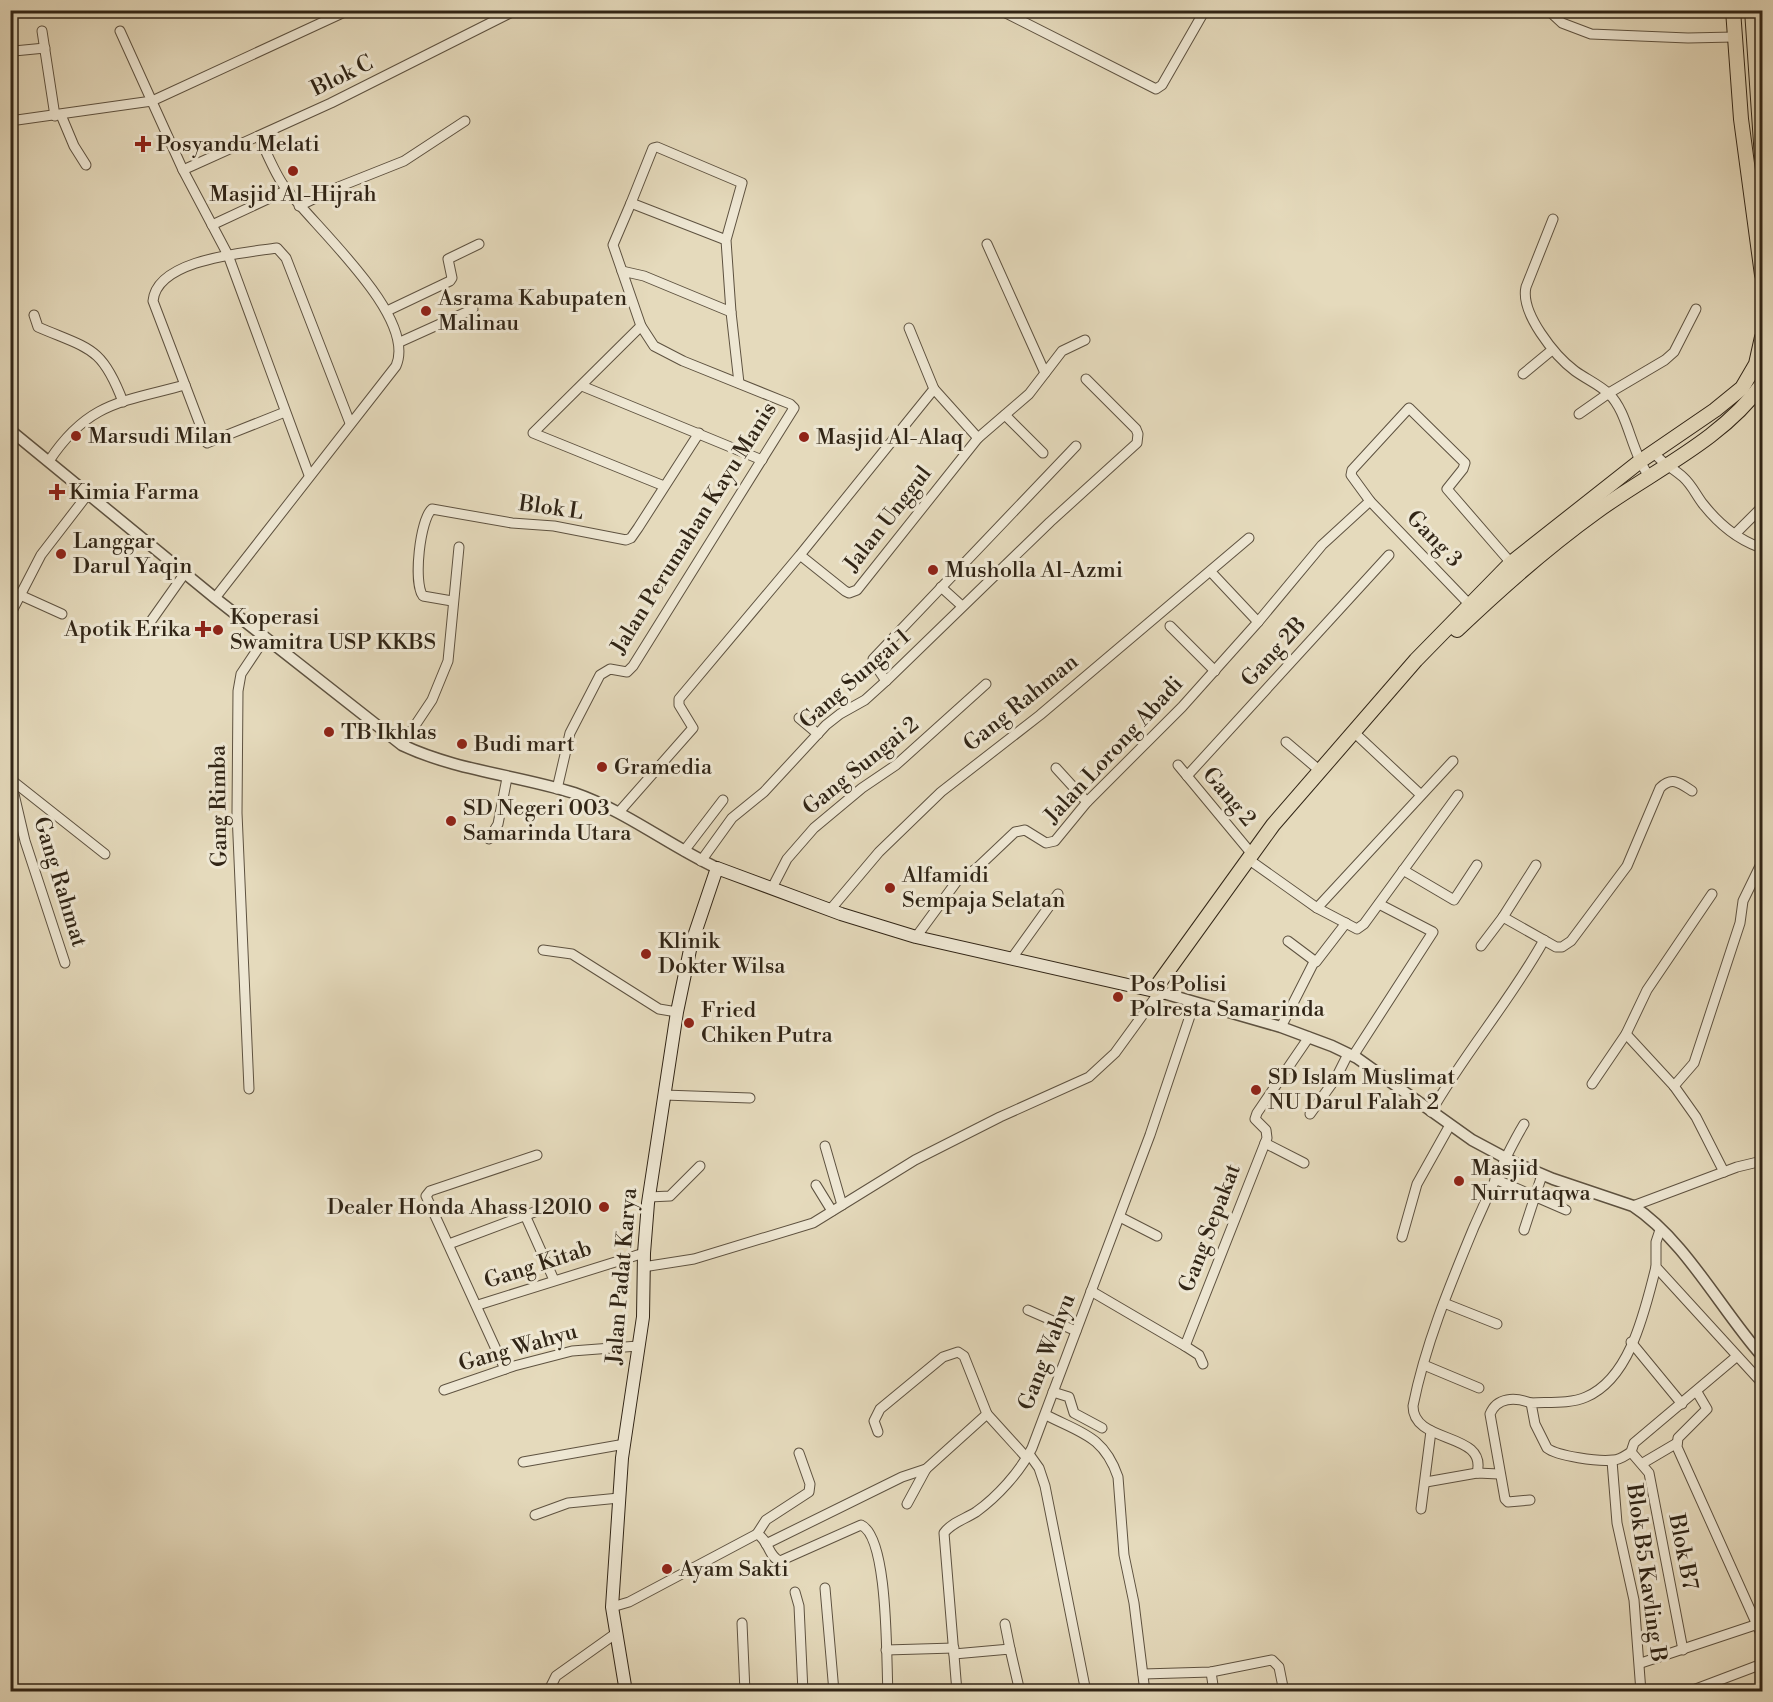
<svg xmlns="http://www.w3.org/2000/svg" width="1773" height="1702" font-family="'Libre Bodoni',serif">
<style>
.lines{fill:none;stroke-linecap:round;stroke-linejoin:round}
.minor-casing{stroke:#5e5240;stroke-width:11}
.tertiary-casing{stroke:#5e5240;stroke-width:13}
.secondary-casing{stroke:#312516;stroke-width:14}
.primary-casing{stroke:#312516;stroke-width:16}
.minor{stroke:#eee7d3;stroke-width:9}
.tertiary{stroke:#eee7d3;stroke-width:10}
.secondary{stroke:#eee7d3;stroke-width:12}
.primary{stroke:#e5dabc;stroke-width:14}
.poi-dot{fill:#8f2418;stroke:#eee7d3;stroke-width:2}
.labels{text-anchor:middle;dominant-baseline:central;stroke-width:6;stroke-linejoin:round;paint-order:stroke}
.street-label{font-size:22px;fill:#312516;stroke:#eee7d3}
.poi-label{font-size:22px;fill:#312516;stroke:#eee7d3;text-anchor:start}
</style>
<rect width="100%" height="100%" fill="#e5dabc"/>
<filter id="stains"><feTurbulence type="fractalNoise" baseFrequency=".00333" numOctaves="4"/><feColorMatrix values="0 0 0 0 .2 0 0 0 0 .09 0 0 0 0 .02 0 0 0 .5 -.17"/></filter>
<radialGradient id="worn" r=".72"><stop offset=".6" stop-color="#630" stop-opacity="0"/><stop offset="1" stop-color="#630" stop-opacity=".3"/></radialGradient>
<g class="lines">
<g class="minor-casing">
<g id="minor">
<polyline points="1000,10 1156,89 1162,85 1205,10"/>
<polyline points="1548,10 1562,23 1591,34 1688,38 1734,37"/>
<polyline points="42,31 55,116"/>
<polyline points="120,31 183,170 228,255 309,475"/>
<polyline points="14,51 45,48"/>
<polyline points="61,115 74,146 86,165"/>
<polyline points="10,121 152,101 349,10"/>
<polyline points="183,170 331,103 516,10"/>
<polyline points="299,206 336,188 404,161 465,121"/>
<path d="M 1553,219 L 1526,287 C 1520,313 1555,356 1575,371 C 1586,379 1600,385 1609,394 C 1628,412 1631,452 1649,476"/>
<polyline points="212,225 287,190"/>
<polyline points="726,240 631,203 653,148 657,147 742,183 726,240 731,312"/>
<polyline points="987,244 1045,373"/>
<polyline points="622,271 613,245 631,203"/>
<polyline points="387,311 450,281 452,278 448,259 479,244"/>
<path d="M 34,315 L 38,327 C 89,349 102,346 123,402"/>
<polyline points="641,326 622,271 644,276 731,312 739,383"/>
<polyline points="909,328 934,389"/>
<polyline points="400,342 473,309"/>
<polyline points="1523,374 1552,350"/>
<polyline points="185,385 207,443 285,412"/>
<polyline points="582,386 762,460"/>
<polyline points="1579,414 1609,393 1665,360 1674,352 1696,309"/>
<polyline points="1005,415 1043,453"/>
<polyline points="978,438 1029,394 1062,351 1085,340"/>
<path d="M 1654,453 C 1663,464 1673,468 1683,477 C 1692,485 1696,495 1703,504 C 1718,523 1737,539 1759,547"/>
<path d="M 49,461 C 88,402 122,402 185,385 L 153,301 C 157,259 244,253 277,248 L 286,258 L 350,423"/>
<polyline points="1735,534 1760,509"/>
<polyline points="941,587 962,606"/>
<polyline points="20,595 62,614"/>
<path d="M 215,598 L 396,366 C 418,316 312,225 284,186 C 274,172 267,153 259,137"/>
<path d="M 452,601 L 423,596 C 413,583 420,519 432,509 L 512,523 L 554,526 L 626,540 L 631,538 L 638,528 L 699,433"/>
<polyline points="1469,604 1370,501 1351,475 1352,470 1409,408 1465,463 1463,469 1447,489 1511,563"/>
<polyline points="10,615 41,555 88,494"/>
<polyline points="151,621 185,573"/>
<polyline points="1258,622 1322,545 1370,501"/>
<polyline points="1170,626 1215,671"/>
<polyline points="886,681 873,662 873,659 1076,446"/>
<polyline points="799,718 818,734"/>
<polyline points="1358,736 1421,795"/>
<polyline points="1286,742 1319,770"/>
<polyline points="402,745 432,700 448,661 459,547"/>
<polyline points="1178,765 1251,853"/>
<polyline points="1056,768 1087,802"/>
<polyline points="1187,776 1389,555"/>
<polyline points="10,777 25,841 65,963"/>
<polyline points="14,782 105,854"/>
<polyline points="557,789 570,733 600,675 610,669 627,672 633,666 794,408 790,404 683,361 654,346 641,326 533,433 664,486"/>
<polyline points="619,812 693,728 679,705 679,699 800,555 845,591 849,593 857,590 978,438 934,389 800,555"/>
<polyline points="489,839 498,824 507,778"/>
<polyline points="684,851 723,800"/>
<polyline points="1248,859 1317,908 1357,929 1364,924 1458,795"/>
<polyline points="701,861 732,818 764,792 826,725 840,714 865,700 886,681 1050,522 1137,443 1138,434 1136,429 1086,379"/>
<path d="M 1536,865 L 1503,917 L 1556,947 L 1562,947 L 1571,941 L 1627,866 L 1660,788 C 1672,776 1680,783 1692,791"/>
<polyline points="1403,870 1454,900 1477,865"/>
<polyline points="772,888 787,859 814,828 862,788 896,765 986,684"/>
<polyline points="1317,908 1453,761"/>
<polyline points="830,910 879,852 941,792 1040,715 1249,538"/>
<polyline points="916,937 957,881 977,868 1015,832 1025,830 1046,843 1055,841 1087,802 1182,707 1258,622 1211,572"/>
<polyline points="1288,941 1316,962 1346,923"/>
<polyline points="1481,946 1503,917"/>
<polyline points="543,950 572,954 659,1009 677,1012"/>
<polyline points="1012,958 1058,894"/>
<polyline points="1281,1027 1314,962"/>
<polyline points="1626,1034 1674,1086 1696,1117 1724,1172"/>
<polyline points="1353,1056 1433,932 1379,904"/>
<polyline points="1592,1084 1626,1034 1647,990 1712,894"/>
<polyline points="1674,1086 1694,1063 1740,923 1743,901 1762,862"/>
<polyline points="249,1089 237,813 238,691 241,674 265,638"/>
<polyline points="664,1095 750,1098"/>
<path d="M 1431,1112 C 1465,1052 1511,1000 1544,940"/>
<polyline points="1310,1114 1336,1078 1348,1054"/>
<polyline points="1265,1143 1304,1163"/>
<polyline points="825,1146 842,1205"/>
<polyline points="1495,1179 1566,1210"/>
<polyline points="816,1185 832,1211"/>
<polyline points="649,1197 670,1196 700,1166"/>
<polyline points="1633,1206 1737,1167 1762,1161"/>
<polyline points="525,1215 554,1280"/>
<polyline points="1120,1217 1157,1236"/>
<polyline points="1524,1230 1542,1175"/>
<polyline points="1660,1230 1656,1242 1656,1267 1762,1383"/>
<polyline points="1402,1237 1417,1184 1450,1125"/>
<polyline points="449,1244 545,1208"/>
<polyline points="643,1267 694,1259 813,1223 915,1160 1000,1117 1089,1077 1115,1053 1155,998 1163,993"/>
<path d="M 1656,1267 C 1645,1309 1631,1378 1586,1397 C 1570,1404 1548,1402 1531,1403 L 1535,1424 L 1547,1448 C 1557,1456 1599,1462 1613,1460 C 1620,1460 1626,1455 1631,1452 L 1634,1443 L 1736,1357"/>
<polyline points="1091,1291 1185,1346 1267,1138 1266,1130 1255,1119 1257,1113 1309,1037"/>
<polyline points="1444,1303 1497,1324"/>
<polyline points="478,1305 644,1253"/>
<polyline points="1028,1310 1076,1331"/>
<polyline points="1631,1342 1682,1404"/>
<polyline points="1185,1346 1199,1355 1203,1364"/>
<polyline points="1424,1365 1479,1388"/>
<polyline points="505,1369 426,1196 430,1191 537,1155"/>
<polyline points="444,1390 514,1366 572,1351 638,1346"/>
<polyline points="1053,1392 1069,1397 1074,1413 1102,1428"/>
<polyline points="1697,1392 1707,1409 1678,1438 1677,1447 1762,1636"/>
<path d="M 1046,1415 C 1081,1433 1104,1436 1118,1477 L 1124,1555 L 1134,1603 L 1145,1692"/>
<polyline points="878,1432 874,1421 880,1409 943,1357 958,1352 964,1356 987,1414"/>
<polyline points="1631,1452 1649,1473 1683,1650"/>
<polyline points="1029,1454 1039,1468 1045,1486 1086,1692"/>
<polyline points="1612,1461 1617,1523 1634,1600 1641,1692"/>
<polyline points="523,1462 625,1444"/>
<polyline points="1643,1463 1677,1443"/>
<path d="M 1477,1473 C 1488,1431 1413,1445 1413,1406 C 1425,1345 1450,1285 1474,1227 C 1490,1192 1504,1157 1524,1124"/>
<polyline points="1426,1482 1477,1473 1499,1474"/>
<path d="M 1530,1500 L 1508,1502 L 1505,1499 L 1490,1414 C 1497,1397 1515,1397 1531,1403"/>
<polyline points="907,1504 926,1469"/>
<polyline points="1421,1509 1431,1431"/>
<polyline points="535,1515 568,1503 619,1498"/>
<polyline points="757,1534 766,1520 809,1492 810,1484 799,1453"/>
<polyline points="766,1544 902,1477 926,1469 987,1414 1026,1457"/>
<polyline points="825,1588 834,1692"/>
<polyline points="795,1592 799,1606 803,1692"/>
<path d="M 612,1607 L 629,1602 L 757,1534 C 769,1540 768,1557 780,1561 L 861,1525 C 889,1537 886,1661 888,1692"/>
<polyline points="742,1623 745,1692"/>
<polyline points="1005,1624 1010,1649"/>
<polyline points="886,1650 954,1648"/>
<polyline points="954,1654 1010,1649 1020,1692"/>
<polyline points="1641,1663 1758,1624"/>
<polyline points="1211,1672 1214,1692"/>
<polyline points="1143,1674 1211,1672 1272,1660 1279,1667 1284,1692"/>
<polyline points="548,1692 556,1676 615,1634"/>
<path d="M 957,1692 L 944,1533 C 951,1523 965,1519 976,1512 C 997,1497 1020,1472 1032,1448 L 1150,1135 L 1194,1004"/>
<polyline points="1688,1692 1762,1664"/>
</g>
</g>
<g class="tertiary-casing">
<g id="tertiary">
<path d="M 10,430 L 215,598 L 402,745 C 457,771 517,775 574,793 C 626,811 668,845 717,868"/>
<path d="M 1163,993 L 1281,1027 L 1332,1046 L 1357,1058 L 1472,1140 L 1515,1163 L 1553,1179 L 1633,1206 C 1685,1240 1721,1310 1762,1356"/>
</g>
</g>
<g class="secondary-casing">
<polyline id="secondary" points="626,1692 612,1607 622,1458 643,1317 644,1253 648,1203 677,1012 691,945 717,868 841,914 916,937 1163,993"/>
</g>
<g class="primary-casing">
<g id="primary">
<polyline points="1733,10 1741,119 1762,275"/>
<polyline points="1752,10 1762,158"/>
<path d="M 1457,630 C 1501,588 1546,548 1596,512 C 1652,471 1721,441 1762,384"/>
<polyline points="1154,990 1273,825 1416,660 1511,563 1639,462 1715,410 1742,388 1756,364 1762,337"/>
</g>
</g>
<use href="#minor" class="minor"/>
<use href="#tertiary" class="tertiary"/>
<use href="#secondary" class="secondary"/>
<use href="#primary" class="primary"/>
</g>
<g class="poi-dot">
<path d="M140 135h6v6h6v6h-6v6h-6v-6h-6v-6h6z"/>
<circle cx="293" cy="171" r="6"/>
<circle cx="426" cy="311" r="6"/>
<circle cx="76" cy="436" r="6"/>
<circle cx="804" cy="437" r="6"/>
<path d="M54 483h6v6h6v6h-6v6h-6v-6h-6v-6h6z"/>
<circle cx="61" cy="554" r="6"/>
<circle cx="933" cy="570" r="6"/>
<path d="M200 620h6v6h6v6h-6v6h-6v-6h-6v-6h6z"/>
<circle cx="218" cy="630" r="6"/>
<circle cx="329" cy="732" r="6"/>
<circle cx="462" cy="744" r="6"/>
<circle cx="602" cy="767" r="6"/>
<circle cx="451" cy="821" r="6"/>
<circle cx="890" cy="888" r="6"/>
<circle cx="646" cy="954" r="6"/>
<circle cx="1118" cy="997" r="6"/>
<circle cx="689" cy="1023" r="6"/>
<circle cx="1256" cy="1090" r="6"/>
<circle cx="1459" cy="1181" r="6"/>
<circle cx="604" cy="1207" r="6"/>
<circle cx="667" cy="1569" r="6"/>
</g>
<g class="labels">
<g class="street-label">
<text transform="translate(342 76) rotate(-26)">Blok C</text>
<text transform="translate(551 508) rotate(8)">Blok L</text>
<text transform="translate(888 519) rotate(-52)">Jalan Unggul</text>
<text transform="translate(694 528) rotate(-58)">Jalan Perumahan Kayu Manis</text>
<text transform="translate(1434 539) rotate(46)">Gang 3</text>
<text transform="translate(1274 652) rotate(-48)">Gang 2B</text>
<text transform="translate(855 679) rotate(-41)">Gang Sungai 1</text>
<text transform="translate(1021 703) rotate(-39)">Gang Rahman</text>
<text transform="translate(1114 750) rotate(-47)">Jalan Lorong Abadi</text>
<text transform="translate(861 766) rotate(-39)">Gang Sungai 2</text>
<text transform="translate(1229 797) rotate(50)">Gang 2</text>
<text transform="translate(219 806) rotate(-91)">Gang Rimba</text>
<text transform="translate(60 882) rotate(73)">Gang Rahmat</text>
<text transform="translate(1210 1228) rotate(-69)">Gang Sepakat</text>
<text transform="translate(538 1265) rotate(-18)">Gang Kitab</text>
<text transform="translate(622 1276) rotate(-85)">Jalan Padat Karya</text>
<text transform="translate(518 1348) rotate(-16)">Gang Wahyu</text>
<text transform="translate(1047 1352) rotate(-69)">Gang Wahyu</text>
<text transform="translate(1683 1552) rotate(79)">Blok B7</text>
<text transform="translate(1646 1573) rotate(82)">Blok B5 Kavling B</text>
</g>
<g class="poi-label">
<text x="156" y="144">Posyandu Melati</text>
<text x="293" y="194" text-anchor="middle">Masjid Al-Hijrah</text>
<text x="438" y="298">Asrama Kabupaten<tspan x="438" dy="25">Malinau</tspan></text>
<text x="88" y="436">Marsudi Milan</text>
<text x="816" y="437">Masjid Al-Alaq</text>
<text x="69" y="492">Kimia Farma</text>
<text x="73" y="541">Langgar<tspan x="73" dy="25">Darul Yaqin</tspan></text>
<text x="945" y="570">Musholla Al-Azmi</text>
<text x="230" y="617">Koperasi<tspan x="230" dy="25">Swamitra USP KKBS</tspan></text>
<text x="191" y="629" text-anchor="end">Apotik Erika</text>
<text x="341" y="732">TB Ikhlas</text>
<text x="474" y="744">Budi mart</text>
<text x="614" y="767">Gramedia</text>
<text x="463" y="808">SD Negeri 003<tspan x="463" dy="25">Samarinda Utara</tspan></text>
<text x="902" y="875">Alfamidi<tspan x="902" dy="25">Sempaja Selatan</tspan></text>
<text x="658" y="941">Klinik<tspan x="658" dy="25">Dokter Wilsa</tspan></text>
<text x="1130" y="984">Pos Polisi<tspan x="1130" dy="25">Polresta Samarinda</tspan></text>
<text x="701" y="1010">Fried<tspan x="701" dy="25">Chiken Putra</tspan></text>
<text x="1268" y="1077">SD Islam Muslimat<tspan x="1268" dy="25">NU Darul Falah 2</tspan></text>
<text x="1471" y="1168">Masjid<tspan x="1471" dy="25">Nurrutaqwa</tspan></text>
<text x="592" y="1207" text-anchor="end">Dealer Honda Ahass 12010</text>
<text x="679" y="1569">Ayam Sakti</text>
</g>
</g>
<rect width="1773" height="1702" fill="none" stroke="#e5dabc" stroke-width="36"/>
<rect x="12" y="12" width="1749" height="1678" fill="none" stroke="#312516" stroke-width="3"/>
<rect x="18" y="18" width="1737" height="1666" fill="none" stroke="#312516" stroke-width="1.5"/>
<rect width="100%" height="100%" filter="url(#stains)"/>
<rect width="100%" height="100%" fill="url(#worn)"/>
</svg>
